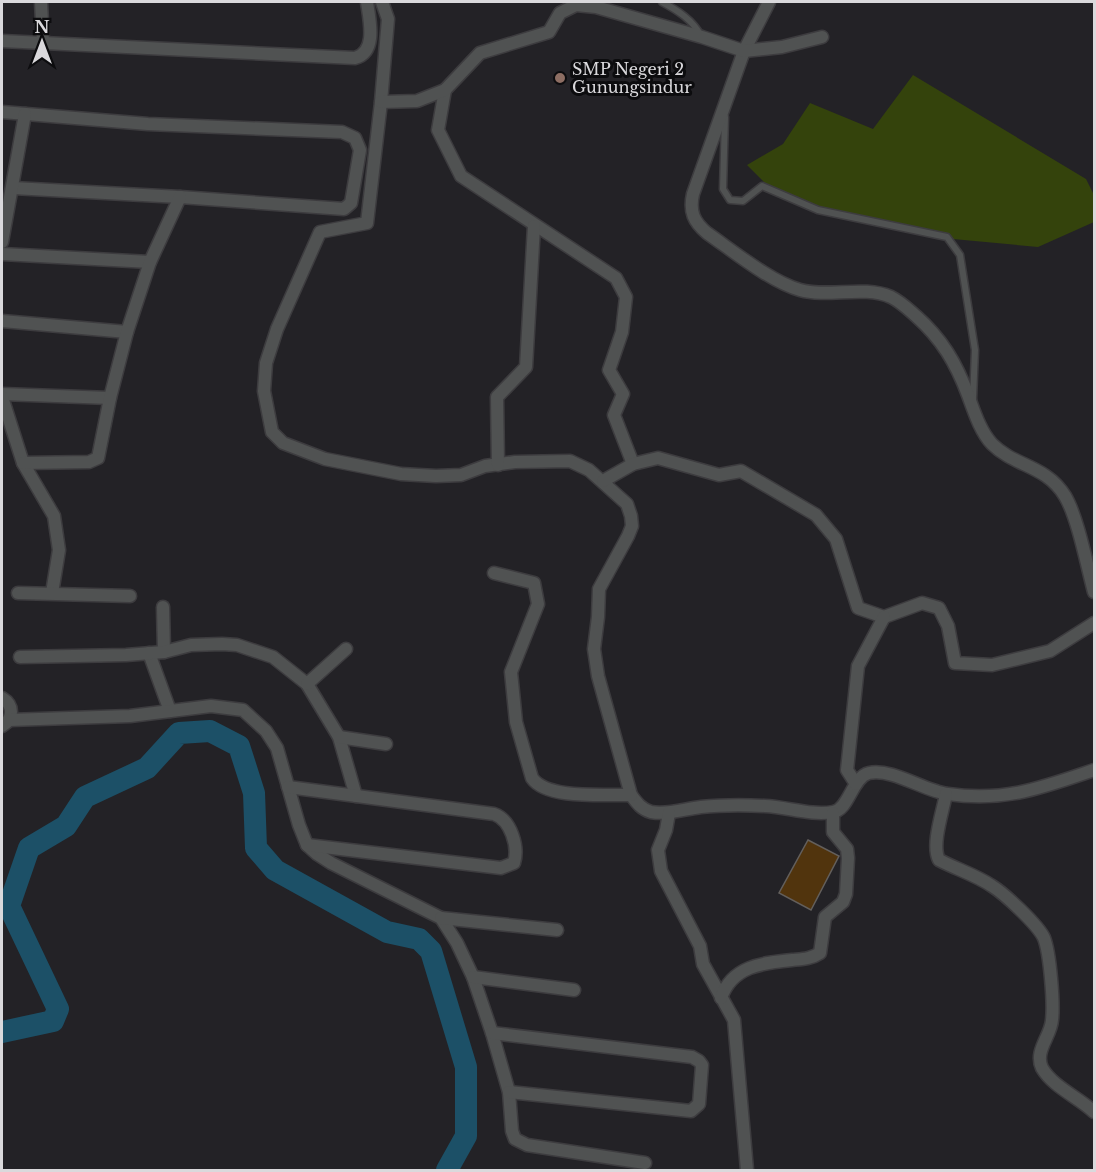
<svg xmlns="http://www.w3.org/2000/svg" width="1096" height="1172" font-family="'Libre Baskerville',serif">
<style>
.green{fill:#34430c}
.lines{fill:none;stroke-linecap:round;stroke-linejoin:round}
.river{stroke:#1c5067;stroke-width:22}
.building{fill:#51340d;stroke:#635f5c;stroke-width:1.5}
.lane-casing{stroke:#3d3c3f;stroke-width:9}
.street-casing{stroke:#3d3c3f;stroke-width:15}
.lane{stroke:#505252;stroke-width:6}
.street{stroke:#505252;stroke-width:12}
.education-dot{fill:#8d6e63;stroke:#0c0c0e;stroke-width:2}
.labels{text-anchor:middle;dominant-baseline:central;stroke-width:6;stroke-linejoin:round;paint-order:stroke}
.poi-label{font-size:16px;fill:#dad9dc;stroke:#0c0c0e;text-anchor:start}
</style>
<rect width="100%" height="100%" fill="#232226"/>
<polygon class="green" points="913,75 1086,179 1094,195 1094,222 1038,247 953,239 859,215 804,206 764,182 747,165 783,144 810,103 873,129"/>
<g class="lines">
<polyline class="river" points="2,1032 53,1021 58,1009 9,906 29,848 66,826 85,797 147,768 179,733 210,731 239,746 254,793 256,848 275,870 387,932 419,939 431,951 466,1067 466,1136 447,1170"/>
</g>
<polygon class="building" points="808,840 839,856 811,910 779,893"/>
<g class="lines">
<g class="lane-casing">
<g id="lane">
<path d="M 662,2 C 677,10 693,20 701,36"/>
<polyline points="725,117 723,189 730,200 743,201 762,186 818,210 947,237 960,255 975,350 973,399"/>
</g>
</g>
<g class="street-casing">
<g id="street">
<polyline points="41,2 43,43"/>
<path d="M 382,2 L 388,19 L 381,102 L 367,223 L 320,232 L 277,329 L 266,363 L 264,391 L 272,432 L 283,443 L 325,459 L 401,474 L 436,476 L 461,475 L 485,466 L 515,462 L 570,461 L 589,470 L 627,504 L 631,516 L 632,526 L 628,536 L 599,589 L 598,617 L 594,649 L 598,676 L 631,795 C 637,803 641,809 651,812 C 668,815 684,809 701,807 C 721,805 745,805 765,806 C 787,807 812,816 833,812 C 849,810 852,777 869,773 C 893,768 924,791 948,794 C 1005,802 1041,788 1094,770"/>
<path d="M 769,2 L 744,51 L 693,194 C 689,212 694,222 707,233 C 733,251 771,282 800,290 C 829,298 863,285 891,297 C 901,302 908,309 916,316 C 942,339 956,363 968,395 C 974,411 980,431 992,444 C 1015,467 1046,465 1065,496 C 1078,518 1087,566 1094,592"/>
<path d="M 2,41 L 355,58 C 378,52 369,18 367,2"/>
<polyline points="445,90 438,130 461,176 616,278 626,297 622,332 609,370 623,394 614,415 633,464"/>
<polyline points="381,102 417,101 445,90 480,53 549,32 560,13 576,5 596,7 702,37 744,51 782,47 822,37"/>
<polyline points="2,112 148,124 342,132 355,138 360,150 351,203 344,209 180,197 13,188"/>
<polyline points="2,242 25,114"/>
<polyline points="2,254 150,262"/>
<polyline points="2,321 127,332"/>
<polyline points="2,394 110,398"/>
<polyline points="2,397 23,463 54,516 59,550 52,593"/>
<polyline points="23,463 89,462 98,458 110,398 127,332 150,262 180,197"/>
<polyline points="498,465 497,397 526,367 534,226"/>
<polyline points="603,481 633,464 658,458 719,475 741,471 816,515 836,539 858,608 884,617 922,603 939,608 948,626 955,663 992,665 1050,651 1094,623"/>
<path d="M 494,573 L 534,583 L 538,604 L 511,672 L 516,722 L 532,778 C 547,800 606,794 631,795"/>
<polyline points="18,593 130,596"/>
<polyline points="163,607 164,652"/>
<polyline points="149,653 170,711"/>
<polyline points="20,657 126,655 164,652 191,645 222,644 237,645 273,657 307,684 339,737 356,796"/>
<polyline points="307,684 346,649"/>
<path d="M 2,698 C 14,705 14,719 2,726"/>
<polyline points="9,720 130,716 211,706 243,710 266,731 277,748 299,825 307,845 317,854 331,863 441,918 457,943 473,977 492,1033 509,1092 512,1131 515,1139 527,1145 645,1163"/>
<polyline points="339,737 386,744"/>
<polyline points="856,784 847,770 858,666 884,617"/>
<path d="M 288,787 L 494,814 C 511,820 519,847 514,863 L 501,868 L 307,845"/>
<path d="M 946,794 C 943,811 931,845 939,860 C 956,869 976,875 992,886 C 1005,894 1038,925 1044,938 C 1050,953 1054,1003 1052,1020 C 1051,1036 1034,1051 1042,1068 C 1053,1087 1078,1097 1094,1112"/>
<polyline points="669,813 666,830 658,850 661,871 700,946 703,964 734,1020 747,1170"/>
<polyline points="441,918 557,930"/>
<polyline points="473,977 574,990"/>
<path d="M 721,998 C 732,966 762,963 792,960 C 802,959 811,959 820,953 L 825,917 L 843,902 L 846,894 L 848,858 L 847,849 L 833,832 L 833,813"/>
<polyline points="492,1033 692,1057 699,1061 702,1065 699,1104 691,1111 509,1092"/>
</g>
</g>
<use href="#lane" class="lane"/>
<use href="#street" class="street"/>
</g>
<circle class="education-dot" cx="560" cy="78" r="6"/>
<g class="labels">
<g class="poi-label">
<text x="572" y="69">SMP Negeri 2<tspan x="572" dy="18">Gunungsindur</tspan></text>
</g>
</g>
<rect width="1096" height="1172" fill="none" stroke="#dad9dc" stroke-width="6"/>
<g transform="translate(42 42)" stroke="#0c0c0e" stroke-width="4.5" paint-order="stroke">
<path d="M0-4.5L10 22L0 15L-10 22Z" fill="#dad9dc"/>
<text y="-9" font-size="16" font-weight="bold" text-anchor="middle" fill="#dad9dc">N</text>
</g>
</svg>
